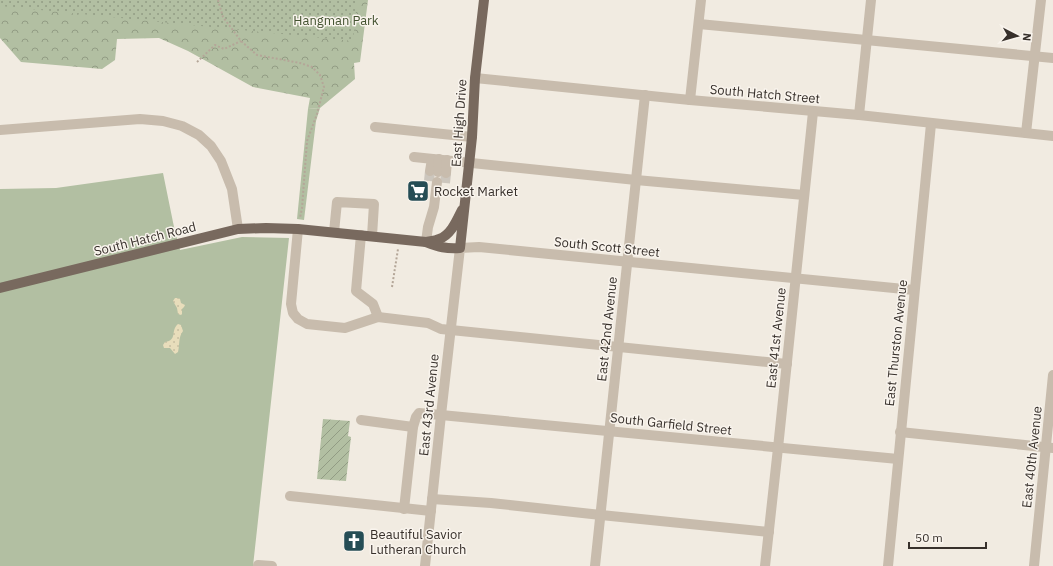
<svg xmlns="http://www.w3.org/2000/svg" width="1053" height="566" font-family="'IBM Plex Sans',sans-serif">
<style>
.grass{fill:#b2bfa2}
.forest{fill:url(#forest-crowns)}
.sand{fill:url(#sand-dots)}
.park{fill:url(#park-dots)}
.garden{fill:url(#garden-furrows)}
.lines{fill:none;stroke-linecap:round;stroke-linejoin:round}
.minor-tunnel{stroke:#ccc6bd;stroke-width:10;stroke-dasharray:10 5;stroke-linecap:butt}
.path{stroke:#b4a698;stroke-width:2;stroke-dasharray:2 2;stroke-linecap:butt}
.minor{stroke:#c8bcad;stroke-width:10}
.major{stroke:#78695e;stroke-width:10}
.labels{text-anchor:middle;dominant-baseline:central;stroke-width:3;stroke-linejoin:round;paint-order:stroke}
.park-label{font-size:13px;fill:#445331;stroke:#f9f4ed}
.street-label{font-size:13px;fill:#37302b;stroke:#f9f4ed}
.poi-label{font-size:13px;fill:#37302b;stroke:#f9f4ed;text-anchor:start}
</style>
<defs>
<pattern id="forest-crowns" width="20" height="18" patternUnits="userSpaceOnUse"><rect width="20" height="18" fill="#b2bfa2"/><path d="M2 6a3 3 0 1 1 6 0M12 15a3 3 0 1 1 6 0" fill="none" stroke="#929c84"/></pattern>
<pattern id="sand-dots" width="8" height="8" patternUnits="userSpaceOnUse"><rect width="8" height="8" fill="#e8ddbb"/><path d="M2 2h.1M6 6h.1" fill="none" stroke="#c8bea1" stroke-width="1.8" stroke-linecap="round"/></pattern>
<pattern id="park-dots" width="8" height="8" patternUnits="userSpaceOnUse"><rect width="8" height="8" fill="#b2bfa2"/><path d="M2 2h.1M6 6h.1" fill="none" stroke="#929c84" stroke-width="1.8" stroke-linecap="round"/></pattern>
<pattern id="garden-furrows" width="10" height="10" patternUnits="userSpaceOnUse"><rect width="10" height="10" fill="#b2bfa2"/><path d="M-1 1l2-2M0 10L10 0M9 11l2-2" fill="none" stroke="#929c84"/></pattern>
</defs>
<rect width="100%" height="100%" fill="#f1ebe1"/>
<g class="grass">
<polygon points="320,108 316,121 304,220 297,219 308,109"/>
<polygon points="163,173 174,227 180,250 242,237 289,238 253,566 0,566 0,189 56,188"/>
</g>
<polygon class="forest" points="0,0 368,0 360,62 354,63 355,79 320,108 308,109 310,98 253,87 188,51 159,38 117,39 115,60 102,69 21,62 0,38"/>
<g class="sand">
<polygon points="175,298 178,298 180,299 181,303 185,305 184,307 182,309 182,314 181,315 178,314 177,308 173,301"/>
<path d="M 178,324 L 181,325 L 183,331 C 178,338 180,344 178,352 L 175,354 L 170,348 L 164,348 L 163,345 L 165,342 C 178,340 170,331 178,324 Z"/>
</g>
<polygon class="park" points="0,0 357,0 353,41 0,6"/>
<polygon class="garden" points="323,419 350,421 348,436 351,437 346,481 317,479"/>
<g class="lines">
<g class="minor-tunnel">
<polyline points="429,181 430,171"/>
<polyline points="445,183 446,173"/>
</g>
<g class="path">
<polyline points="218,0 223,17 241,41 257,55 300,63 312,67 320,75 324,87 317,114 307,141 302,208 300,218"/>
<polyline points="197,62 215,45 224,49 241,41"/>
<polyline points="392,287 398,249"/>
</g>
<g class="minor">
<polyline points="699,24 1053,58"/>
<polyline points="475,78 690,100 859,115 1053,136"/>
<polyline points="690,100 701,0"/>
<polyline points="859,115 871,0"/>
<polyline points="375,127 472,137"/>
<polyline points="0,130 140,119 163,121 182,126 199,135 211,146 221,161 232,189 238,229"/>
<polyline points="1026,133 1041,0"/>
<polyline points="414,157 636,180 804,195"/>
<polyline points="430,171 432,159"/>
<polyline points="438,172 439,159"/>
<polyline points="446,173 447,160"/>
<polyline points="298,229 291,304 293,313 298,319 307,324 345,328 378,317 428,323 441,329 787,364"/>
<polyline points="334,232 337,202 374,204 372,236"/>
<polyline points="361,235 356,291 373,304 378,317"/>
<polyline points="426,242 428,227 434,207 437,182"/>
<polyline points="361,420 413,427"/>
<polyline points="900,432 1053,448"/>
<polyline points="290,496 431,511"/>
<polyline points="432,499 491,503 601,515 769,532"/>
<polyline points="404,509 413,427 416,417 419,413 441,415 898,459"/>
<polyline points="258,565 272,566"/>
<polyline points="425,566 441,415 460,248 479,247 914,290"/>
<polyline points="595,566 645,95"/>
<polyline points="765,566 778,448 813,112"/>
<polyline points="888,566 931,124"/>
<polyline points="1034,566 1053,375"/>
</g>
<g class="major">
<path d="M 426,242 C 430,241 435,241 439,239 C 451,235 457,220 462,210"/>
<path d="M 0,288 L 238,229 L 266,228 L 298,229 L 426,242 C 439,247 446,249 460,248 L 472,137 L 475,78 L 484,0"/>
</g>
</g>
<defs>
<g id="supermarket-square" transform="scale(1.15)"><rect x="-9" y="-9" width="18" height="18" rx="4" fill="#254d55" stroke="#f9f4ed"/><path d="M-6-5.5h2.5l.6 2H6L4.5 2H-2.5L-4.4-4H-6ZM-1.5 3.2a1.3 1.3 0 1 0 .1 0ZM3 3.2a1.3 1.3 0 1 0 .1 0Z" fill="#fff"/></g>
<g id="church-square" transform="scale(1.15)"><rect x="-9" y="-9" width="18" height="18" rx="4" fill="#254d55" stroke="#f9f4ed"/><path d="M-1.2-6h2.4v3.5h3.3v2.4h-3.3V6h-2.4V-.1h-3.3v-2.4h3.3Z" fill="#fff"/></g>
</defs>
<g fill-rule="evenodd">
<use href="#supermarket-square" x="418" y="191"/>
<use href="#church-square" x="354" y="541"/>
</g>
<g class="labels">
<g class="park-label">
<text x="336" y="20">Hangman Park</text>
</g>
<g class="street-label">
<text transform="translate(765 94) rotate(5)">South Hatch Street</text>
<text transform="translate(459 123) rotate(-86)">East High Drive</text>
<text transform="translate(145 239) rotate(-14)">South Hatch Road</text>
<text transform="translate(607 247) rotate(6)">South Scott Street</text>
<text transform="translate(607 329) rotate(-84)">East 42nd Avenue</text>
<text transform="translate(776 338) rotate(-84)">East 41st Avenue</text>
<text transform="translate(896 343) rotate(-84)">East Thurston Avenue</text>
<text transform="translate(429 405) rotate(-84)">East 43rd Avenue</text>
<text transform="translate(671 424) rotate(6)">South Garfield Street</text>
<text transform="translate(1032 457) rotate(-84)">East 40th Avenue</text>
</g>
<g class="poi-label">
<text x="434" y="191">Rocket Market</text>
<text x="370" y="534">Beautiful Savior<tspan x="370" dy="15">Lutheran Church</tspan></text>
</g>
</g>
<g transform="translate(1017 36) rotate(96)" stroke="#f9f4ed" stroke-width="3" paint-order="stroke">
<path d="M0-3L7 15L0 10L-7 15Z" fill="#37302b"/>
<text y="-6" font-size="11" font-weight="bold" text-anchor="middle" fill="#37302b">N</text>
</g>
<path d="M909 542v6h77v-6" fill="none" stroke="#37302b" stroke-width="2"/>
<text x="915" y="542" font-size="12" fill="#37302b" stroke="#f9f4ed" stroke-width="3" paint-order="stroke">50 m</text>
</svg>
